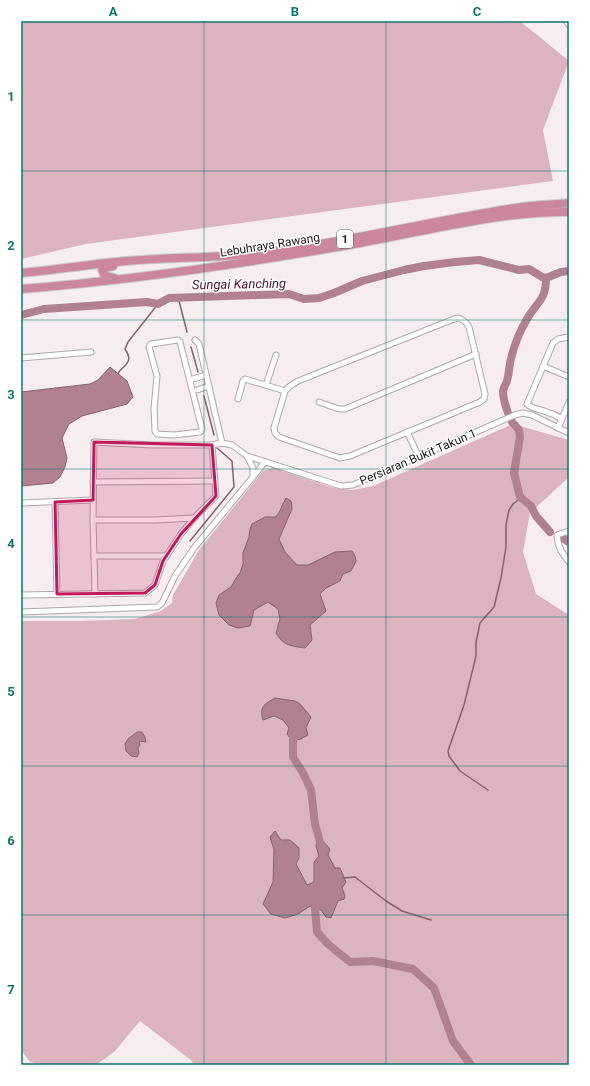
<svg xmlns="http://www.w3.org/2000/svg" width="590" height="1086" font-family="Roboto,sans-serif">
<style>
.green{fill:#dcb4c0}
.water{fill:#b28190;stroke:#85626c}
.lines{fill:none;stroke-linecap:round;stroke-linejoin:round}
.stream{stroke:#85626c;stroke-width:1.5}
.river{stroke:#b28190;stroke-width:8}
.minor-casing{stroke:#afa7a9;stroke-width:7}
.trunk-casing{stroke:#cdcccc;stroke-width:10}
.minor{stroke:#fff;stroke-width:5}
.trunk{stroke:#ca879e;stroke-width:8}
.marked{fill:#c2185b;fill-opacity:0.2;stroke:#c2185b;stroke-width:3;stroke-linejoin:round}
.grid{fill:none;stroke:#0f766e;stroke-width:1;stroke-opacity:0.55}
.labels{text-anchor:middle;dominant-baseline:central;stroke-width:3;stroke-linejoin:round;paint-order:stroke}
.shield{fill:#fff;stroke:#5f5d5e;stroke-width:1}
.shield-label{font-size:11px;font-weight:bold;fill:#1b1819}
.street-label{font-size:12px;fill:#1b1819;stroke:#fff}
.water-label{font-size:13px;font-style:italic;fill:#50132d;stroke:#fff}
.neatline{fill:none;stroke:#0f766e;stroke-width:1.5}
.grid-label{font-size:13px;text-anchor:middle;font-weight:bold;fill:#0f766e}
</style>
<rect width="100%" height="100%" fill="#f5edf0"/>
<g class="green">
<polygon points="21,21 520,21 569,61 543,130 553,181 86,244 21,259"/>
<polygon points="513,424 569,440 569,477 530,513 523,552 536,594 569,615 569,1065 193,1065 192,1061 140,1021 115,1051 96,1065 44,1065 30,1062 21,1050 21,621 80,621 135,619 161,611 172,603 173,595 199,550 263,471 273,468 334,488 353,490 373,486"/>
</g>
<g class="water">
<polygon points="110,367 127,381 133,397 127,404 82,416 69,424 62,438 67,458 65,467 60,477 53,483 21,486 21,392 90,384 98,380"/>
<path d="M 286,498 L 291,501 L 292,509 L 279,539 L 285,552 L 297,565 L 308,565 L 335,552 L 352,551 L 355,556 L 356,561 L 351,571 L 343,574 L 340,581 L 326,588 L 320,594 L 326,611 L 310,625 L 312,640 L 305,648 C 292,646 283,646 276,633 L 280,619 L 278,609 L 268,602 L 254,610 L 250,626 L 238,628 L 229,625 L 219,615 L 216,603 L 219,595 L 231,587 L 236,578 L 240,573 L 243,564 L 243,553 L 249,537 L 250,529 L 252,524 L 265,517 L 276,517 C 281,511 282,504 286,498 Z"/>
<path d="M 275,698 L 295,701 L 300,704 L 311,717 L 306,728 L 308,735 L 301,739 L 292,741 L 287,734 L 289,728 L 283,720 L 274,716 L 263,720 C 259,707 264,704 275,698 Z"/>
<polygon points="137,732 142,732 145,737 146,742 139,741 140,745 138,748 139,753 137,757 131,756 126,751 125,744 128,739"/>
<polygon points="275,831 281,840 290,840 299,848 299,858 296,864 307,885 314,882 314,862 319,856 316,846 318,838 322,840 330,849 328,855 335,868 340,868 346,882 342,888 345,896 344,899 338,901 331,918 326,917 321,910 315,909 310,906 298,914 285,918 271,914 263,904 273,882 274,850 270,837"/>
</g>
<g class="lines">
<g class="stream">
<polyline points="178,297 187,332"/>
<polyline points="191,347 198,372"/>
<path d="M 118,373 C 125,364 134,362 125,349 L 128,342 L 158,304"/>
<polyline points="204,396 214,435"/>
<polyline points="190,541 234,487 232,461 217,448"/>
<polyline points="488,790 460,771 449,756 448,751 464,705 476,656 476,642 480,623 494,607 501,578 506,547 506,525 509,510 513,504 517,501 520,497"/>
<polyline points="343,878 355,877 386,901 402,911 431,920"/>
</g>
<g class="river">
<polyline points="21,315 44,309 147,302 158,304 169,298 289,294 304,299 319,298 334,293 362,281 404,270 424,266 455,262 479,260 519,270 529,269 542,277 546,278 561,272 569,271"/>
<path d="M 508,413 C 506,407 503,399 503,392 C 503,388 506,384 507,381 C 509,374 509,366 511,359 C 514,345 520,331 527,319 C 537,301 546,301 546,278"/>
<polyline points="512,422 519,430 520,437 514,473 520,497 531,506 536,516 550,532"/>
<polyline points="564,539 569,542"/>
<polyline points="293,731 293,757 303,773 311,790 315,824 322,849"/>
<polyline points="321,901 315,909 317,932 328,944 350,962 373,961 413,969 434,988 453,1041 471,1065"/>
</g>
<g class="minor-casing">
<g id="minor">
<polyline points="566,21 569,25"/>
<path d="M 458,318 C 464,320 467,322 469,327 L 485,394 L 484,399 L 480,402 L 350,456 L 340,458 L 279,437 L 275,433 L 274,428 L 285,391 L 290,386 L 298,381 L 454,319 Z"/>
<polygon points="178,340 180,342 202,429 200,432 174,435 157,434 155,431 154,409 157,376 149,347 151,344"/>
<polyline points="195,340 199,344 222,443"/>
<polyline points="21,358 91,352"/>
<polyline points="543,366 569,377"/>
<polyline points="193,379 206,375"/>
<polyline points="266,385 276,355"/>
<polyline points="197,390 209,386"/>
<polyline points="238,399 243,381 245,379 285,391"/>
<polyline points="319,402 339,409 345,409 476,354"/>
<path d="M 562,419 C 558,417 554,414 549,413 C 542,409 533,410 527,404 L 553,343 L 558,339 L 569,337"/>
<polyline points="558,428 569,402"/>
<polyline points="407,432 419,457"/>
<polyline points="247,456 253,468 253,476"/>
<polyline points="93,482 214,481"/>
<polyline points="55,502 57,594"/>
<polyline points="21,503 93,500"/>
<polyline points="93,520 155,520 194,518"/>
<path d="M 569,531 L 557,535 C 558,548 562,553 569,562"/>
<polyline points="94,556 166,556"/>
<polyline points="95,594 93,520 94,442 152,445 212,445 222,443 232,445 247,456 341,486 353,485 515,415 523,413 532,415 569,433"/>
<polyline points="21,595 145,593 155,585 163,561 181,534 194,518 216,496 212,445"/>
<polyline points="21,612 157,607 162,603 175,576 194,548 253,477 265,462"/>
</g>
</g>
<g class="trunk-casing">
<g id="trunk">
<polyline points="113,266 104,268 102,270 105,276 114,278"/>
<path d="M 21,273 C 56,270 91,264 126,261 C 176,257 227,258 277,251 C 357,240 435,220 515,208 C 533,205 551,205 569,203"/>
<path d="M 21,289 C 135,280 248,263 360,243 C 427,231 500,211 569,212"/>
</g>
</g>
<use href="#minor" class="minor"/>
<use href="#trunk" class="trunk"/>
</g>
<path class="marked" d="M 94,442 L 212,445 L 216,496 L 181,534 L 163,561 L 155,585 L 145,593 L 57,594 L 55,502 L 93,500 Z"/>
<path class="grid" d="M 204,21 L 204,1065M 386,21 L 386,1065M 21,171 L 569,171M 21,320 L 569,320M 21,469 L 569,469M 21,617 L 569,617M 21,766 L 569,766M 21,915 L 569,915"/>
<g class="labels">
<rect class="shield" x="337" y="230" width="16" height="18" rx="3"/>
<g class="shield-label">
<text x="345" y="239">1</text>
</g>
<g class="street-label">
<text transform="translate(270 245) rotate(-9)">Lebuhraya Rawang</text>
<text transform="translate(418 457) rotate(-23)">Persiaran Bukit Takun 1</text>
</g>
<g class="water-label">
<text transform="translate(239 284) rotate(-1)">Sungai Kanching</text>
</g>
</g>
<rect width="590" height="1086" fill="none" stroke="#ffffff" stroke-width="44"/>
<rect x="22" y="22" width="546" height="1042" class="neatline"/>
<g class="grid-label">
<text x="113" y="16">A</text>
<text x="295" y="16">B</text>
<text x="477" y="16">C</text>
<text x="11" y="101">1</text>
<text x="11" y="250">2</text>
<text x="11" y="399">3</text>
<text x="11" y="548">4</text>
<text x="11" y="696">5</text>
<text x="11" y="845">6</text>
<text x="11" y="994">7</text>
</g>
</svg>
